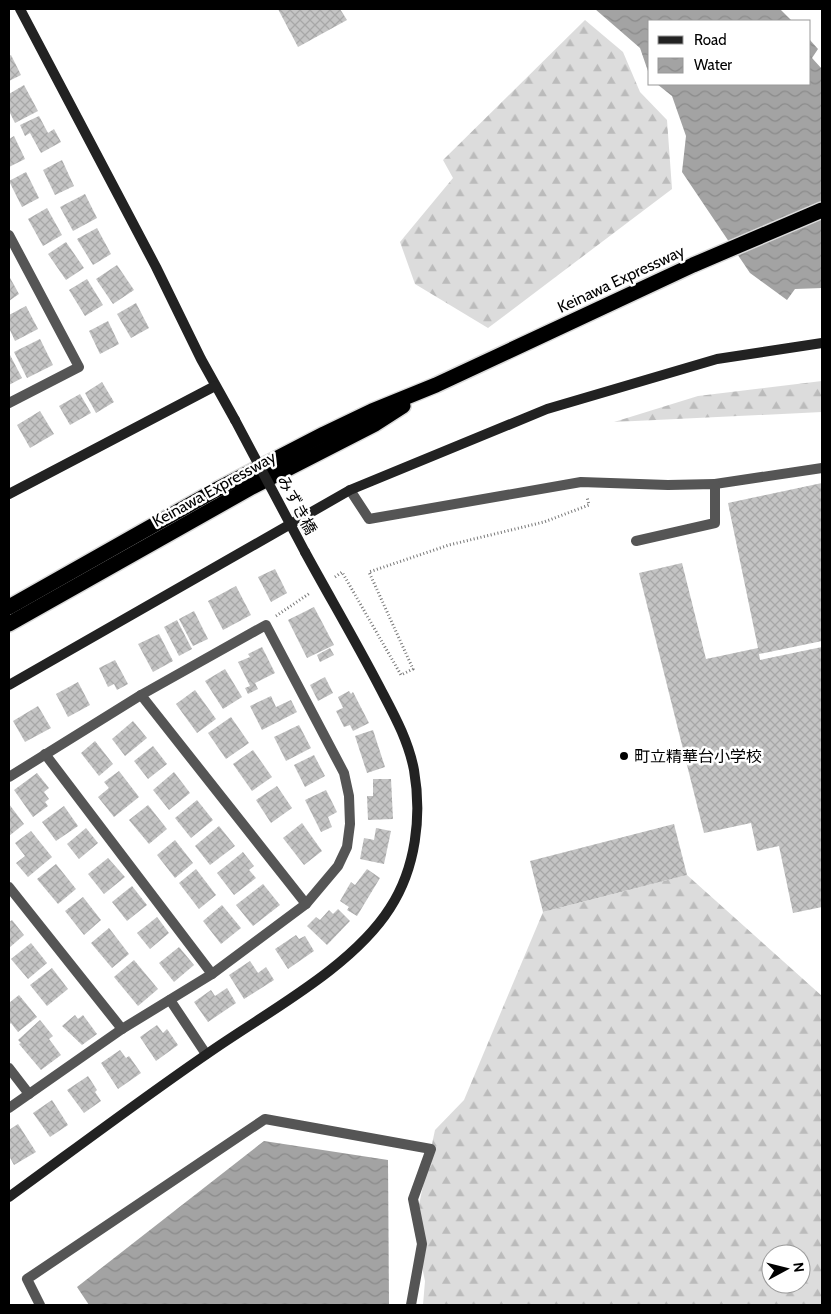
<svg xmlns="http://www.w3.org/2000/svg" width="831" height="1314" font-family="Cabin,'Noto Sans JP',sans-serif">
<style>
.forest{fill:url(#forest-firs);fill-rule:evenodd}
.water{fill:url(#water-waves)}
.building{fill:url(#building-cross-hatch)}
.lines{fill:none;stroke-linecap:round;stroke-linejoin:round}
.highway-casing{stroke:#dbdbdb;stroke-width:18}
.path{stroke:#777;stroke-width:3;stroke-dasharray:1 2.5;stroke-linecap:butt}
.lane{stroke:#555;stroke-width:10}
.street{stroke:#555;stroke-width:10}
.secondary{stroke:#222;stroke-width:10}
.highway{stroke:#000;stroke-width:15}
.secondary-bridge{stroke:#222;stroke-width:10}
.poi-dot{fill:#000;stroke:#fff;stroke-width:2}
.labels{text-anchor:middle;dominant-baseline:central;stroke-width:5;stroke-linejoin:round;paint-order:stroke}
.street-label{font-size:16px;fill:#000;stroke:#fff}
.poi-label{font-size:16px;fill:#000;stroke:#fff;text-anchor:start}
</style>
<defs>
<pattern id="forest-firs" width="22" height="20" patternUnits="userSpaceOnUse" patternTransform="scale(1.25)"><rect width="22" height="20" fill="#dcdcdc"/><path d="M5 1l3.5 6h-7zM16 11l3.5 6h-7z" fill="#bbb"/></pattern>
<pattern id="water-waves" width="16" height="10" patternUnits="userSpaceOnUse" patternTransform="scale(1.25)"><rect width="16" height="10" fill="#a3a3a3"/><path d="M0 5q4-4 8 0t8 0" fill="none" stroke="#8b8b8b"/></pattern>
<pattern id="building-cross-hatch" width="8" height="8" patternUnits="userSpaceOnUse" patternTransform="scale(1.25)"><rect width="8" height="8" fill="#c4c4c4"/><path d="M0 0l8 8M0 8l8-8" fill="none" stroke="#a7a7a7"/></pattern>
</defs>
<rect width="100%" height="100%" fill="#fff"/>
<g class="forest">
<polygon points="585,20 623,52 640,92 667,120 672,189 488,328 415,284 400,242 453,178 443,160"/>
<polygon points="822,381 822,412 614,422 698,396"/>
<path d="M 687,875 L 822,996 L 822,1305 L 423,1305 L 425,1281 L 414,1228 L 435,1130 L 464,1100 L 543,912 ZM 771,1254 L 801,1254 L 801,1284 L 771,1284 Z"/>
</g>
<g class="water">
<polygon points="595,9 780,9 792,21 650,21 650,77 640,48"/>
<polygon points="810,40 818,49 812,58 822,69 822,288 795,289 787,300 750,273 682,172 686,136 672,96 657,84 810,84"/>
<polygon points="264,1141 388,1160 389,1305 89,1305 77,1287"/>
</g>
<g class="building">
<polygon points="278,9 340,9 347,20 298,47"/>
<polygon points="11,55 21,75 9,81 9,56"/>
<polygon points="24,85 38,111 15,123 9,111 9,94"/>
<polygon points="39,116 48,133 54,129 61,142 41,153 30,133 25,136 20,125"/>
<polygon points="14,136 25,159 9,167 9,139"/>
<polygon points="62,160 74,186 55,195 43,170"/>
<polygon points="26,172 39,198 22,207 9,181"/>
<polygon points="85,194 97,218 73,231 60,207"/>
<polygon points="47,208 62,235 43,246 28,219"/>
<polygon points="97,228 111,254 93,265 77,239"/>
<polygon points="66,242 84,268 66,280 48,254"/>
<polygon points="117,265 134,290 113,304 96,279"/>
<polygon points="9,276 19,294 9,301"/>
<polygon points="87,279 103,305 85,316 69,290"/>
<polygon points="136,303 149,328 131,338 117,314"/>
<polygon points="26,306 38,329 15,341 9,328 9,315"/>
<polygon points="108,321 119,344 100,354 89,331"/>
<polygon points="40,339 53,365 27,378 14,352"/>
<polygon points="9,353 22,378 9,385"/>
<polygon points="102,382 114,402 96,413 85,393"/>
<polygon points="80,394 91,413 70,425 59,406"/>
<polygon points="40,411 54,434 30,448 17,425"/>
<polygon points="822,483 822,641 759,654 760,660 822,647 822,907 793,913 779,846 757,851 751,823 704,833 639,573 682,563 706,659 758,648 728,503"/>
<polygon points="275,569 287,593 271,602 258,577"/>
<polygon points="236,586 251,615 223,630 208,601"/>
<polygon points="314,607 334,645 307,658 288,620"/>
<polygon points="194,611 208,639 193,646 179,619"/>
<polygon points="177,620 192,649 179,656 164,627"/>
<polygon points="159,634 173,661 153,672 138,644"/>
<polygon points="262,647 275,673 255,683 258,689 248,694 245,688 250,686 238,662 250,657 248,654"/>
<polygon points="330,648 334,655 320,662 317,655"/>
<polygon points="115,660 128,684 117,690 114,684 108,687 99,668"/>
<polygon points="225,669 242,697 223,709 205,681"/>
<polygon points="325,677 333,693 318,701 310,685"/>
<polygon points="78,682 90,705 68,717 56,694"/>
<polygon points="195,690 216,719 197,733 176,704"/>
<polygon points="349,691 351,694 353,692 369,723 353,731 350,725 344,727 336,711 343,708 338,697"/>
<polygon points="271,696 276,707 291,700 297,712 262,730 250,706"/>
<polygon points="38,706 51,728 25,742 13,721"/>
<polygon points="231,717 249,743 226,759 208,733"/>
<polygon points="133,721 147,738 125,756 112,739"/>
<polygon points="299,725 311,748 286,761 274,737"/>
<polygon points="373,730 385,767 367,773 355,736"/>
<polygon points="95,741 113,764 99,776 81,753"/>
<polygon points="153,746 167,764 148,779 134,761"/>
<polygon points="253,750 272,777 252,791 233,764"/>
<polygon points="314,755 325,776 305,787 294,765"/>
<polygon points="119,771 139,797 114,817 98,797 109,788 104,782"/>
<polygon points="174,772 190,793 169,810 153,790"/>
<polygon points="37,773 49,788 44,792 49,799 45,802 48,806 33,817 14,790"/>
<polygon points="373,779 391,779 393,819 368,820 367,796 373,796"/>
<polygon points="277,786 292,808 271,823 256,800"/>
<polygon points="326,790 337,812 328,817 332,827 321,832 305,800"/>
<polygon points="197,800 213,820 191,838 175,818"/>
<polygon points="9,804 24,824 9,836"/>
<polygon points="148,805 167,829 149,844 129,820"/>
<polygon points="64,806 78,826 56,841 42,822"/>
<polygon points="302,823 322,851 304,865 283,838"/>
<polygon points="674,824 687,875 543,912 530,861"/>
<polygon points="219,826 235,846 210,865 195,846"/>
<polygon points="86,828 98,843 79,859 67,844"/>
<polygon points="376,828 391,831 384,864 360,859 364,838 374,840"/>
<polygon points="31,831 52,857 28,877 16,863 25,856 15,843"/>
<polygon points="175,840 193,863 175,878 157,855"/>
<polygon points="243,852 254,866 249,870 256,878 234,895 217,873"/>
<polygon points="108,858 125,877 104,894 88,874"/>
<polygon points="56,864 76,889 58,904 37,879"/>
<polygon points="196,869 216,895 199,909 179,883"/>
<polygon points="367,869 380,878 357,916 347,910 349,907 340,901 351,882 355,885"/>
<polygon points="263,884 280,905 253,926 236,905"/>
<polygon points="132,886 147,905 127,921 112,902"/>
<polygon points="83,897 101,920 84,935 65,911"/>
<polygon points="222,905 241,928 221,944 203,921"/>
<polygon points="338,909 350,921 327,945 307,926 316,917 320,920 329,910 333,914"/>
<polygon points="157,917 169,933 150,949 137,933"/>
<polygon points="12,920 24,935 9,948 9,922"/>
<polygon points="109,928 129,954 112,968 91,943"/>
<polygon points="296,935 299,939 305,936 314,951 288,969 275,949"/>
<polygon points="31,943 47,963 28,979 11,959"/>
<polygon points="179,947 194,965 174,982 159,963"/>
<polygon points="134,960 158,989 138,1006 114,977"/>
<polygon points="250,961 258,973 266,967 274,980 244,999 229,975"/>
<polygon points="52,968 68,989 47,1006 30,985"/>
<polygon points="227,988 236,1003 208,1022 194,1002 211,990 215,996"/>
<polygon points="19,995 37,1017 18,1032 11,1023 9,1025 9,1003"/>
<polygon points="75,1015 78,1019 83,1015 97,1034 82,1045 62,1026"/>
<polygon points="40,1020 53,1036 49,1039 61,1055 41,1070 19,1044 21,1043 18,1040"/>
<polygon points="157,1025 163,1033 167,1029 178,1045 156,1061 140,1037"/>
<polygon points="120,1050 126,1058 129,1056 141,1073 118,1089 101,1063"/>
<polygon points="88,1076 97,1090 95,1092 101,1101 84,1113 67,1090"/>
<polygon points="52,1100 68,1125 50,1137 33,1113"/>
<polygon points="18,1124 36,1152 14,1165 9,1156 9,1130"/>
</g>
<g class="lines">
<g class="highway-casing">
<g id="highway">
<polyline points="9,607 214,491 324,434 372,411 436,385 693,265 822,210"/>
<polyline points="9,624 252,487 375,424 403,406"/>
</g>
</g>
<g class="path">
<polyline points="335,577 342,572 401,675 413,669 369,572 449,545 544,522 589,505 587,497"/>
<polyline points="276,616 310,593"/>
</g>
<g class="lane">
<polyline points="715,484 822,468"/>
<polyline points="350,490 369,519 581,482 668,485 715,484 715,523 636,541"/>
<polyline points="40,1305 27,1279 265,1119 431,1149 413,1199 422,1244 411,1305"/>
</g>
<g class="street">
<polyline points="9,235 79,367 9,403"/>
<polyline points="141,695 306,904"/>
<polyline points="45,754 212,974"/>
<polyline points="9,777 141,695 266,625 344,773 349,796 350,824 347,847 338,866 306,904 212,974 122,1029 9,1108"/>
<polyline points="9,887 122,1029"/>
<polyline points="170,1000 206,1054"/>
<polyline points="9,1068 29,1094"/>
</g>
<g class="secondary">
<polyline points="20,9 156,267 201,359 235,420"/>
<polyline points="9,494 215,386"/>
<polyline points="9,685 350,490 547,409 717,359 822,343"/>
<path d="M 9,1197 C 75,1149 140,1100 207,1054 C 265,1013 352,968 390,908 C 416,868 422,816 414,770 C 408,739 393,713 379,686 C 355,640 329,596 305,552"/>
</g>
<use href="#highway" class="highway"/>
<polyline class="secondary-bridge" points="235,420 305,552"/>
</g>
<circle class="poi-dot" cx="624" cy="756" r="5"/>
<g class="labels">
<g class="street-label">
<text transform="translate(621 279) rotate(-25)">Keinawa Expressway</text>
<text transform="translate(214 489) rotate(-29)">Keinawa Expressway</text>
<text transform="translate(297 505) rotate(62)">みずき橋</text>
</g>
<g class="poi-label">
<text x="634" y="756">町立精華台小学校</text>
</g>
</g>
<rect width="831" height="1314" fill="none" stroke="#000000" stroke-width="20"/>
<rect x="648" y="20" width="162" height="65" fill="#ffffff" stroke="#999999"/>
<rect x="658" y="36" width="25" height="8" fill="#222222" stroke="#999999"/>
<text x="694" y="45" font-size="15" fill="#000000">Road</text>
<rect x="658" y="58" width="25" height="15" fill="url(#water-waves)" stroke="#999999"/>
<text x="694" y="70" font-size="15" fill="#000000">Water</text>
<g transform="translate(786 1269) rotate(83)"><circle r="24" fill="#ffffff" stroke="#999999"/>
<path d="M0-4L9 19L0 12L-9 19Z" fill="#000000"/>
<text y="-8" font-size="14" font-weight="bold" text-anchor="middle" fill="#000000">N</text>
</g>
</svg>
